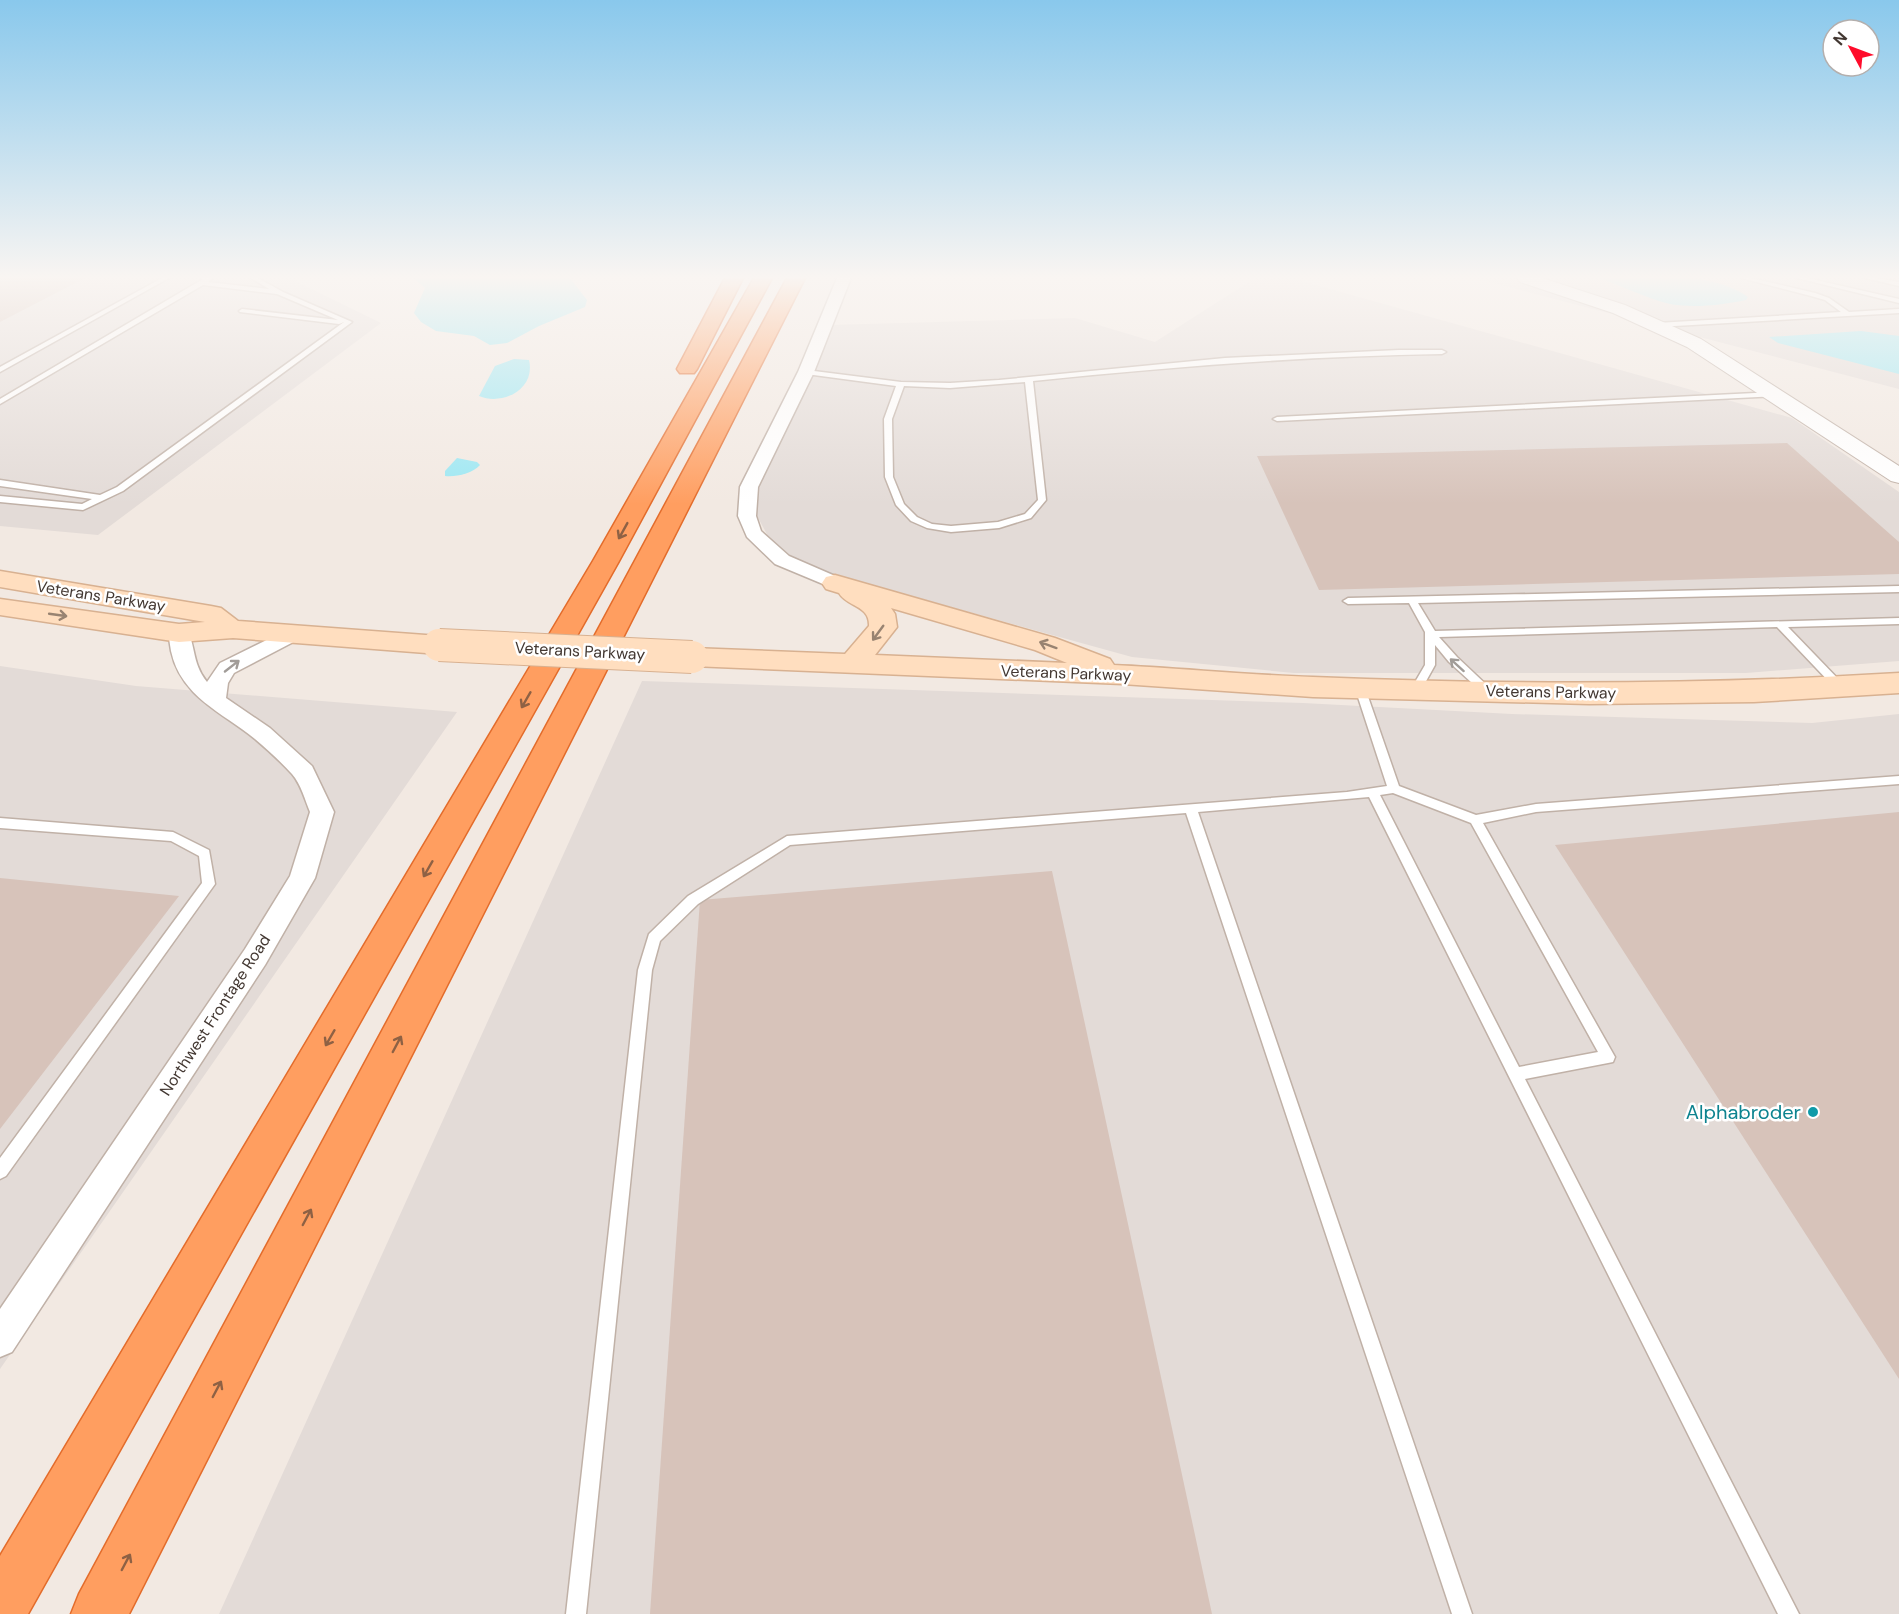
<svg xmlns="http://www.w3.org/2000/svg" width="1899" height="1614" font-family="'DM Sans',sans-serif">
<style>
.industrial{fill:#e3dbd7}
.water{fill:#9ae7f3}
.building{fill:#d7c3ba}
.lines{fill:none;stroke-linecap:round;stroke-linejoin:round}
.service-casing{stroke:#c0b1a7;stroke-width:3}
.minor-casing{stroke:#c0b1a7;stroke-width:3}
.tertiary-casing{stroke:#c0b1a7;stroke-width:2}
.secondary-casing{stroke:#d8b191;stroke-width:3}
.motorway-casing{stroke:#e36c2b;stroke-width:3}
.service{fill:#fff;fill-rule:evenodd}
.minor{fill:#fff;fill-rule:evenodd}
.tertiary{fill:#fff;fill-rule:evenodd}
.secondary{fill:#ffdebf;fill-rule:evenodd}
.motorway{fill:#ff9e60;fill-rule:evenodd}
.secondary-bridge-casing{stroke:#d8b191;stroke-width:34;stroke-linecap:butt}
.secondary-bridge{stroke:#ffdebf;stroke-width:32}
.oneway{stroke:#8e6144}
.oneway2{stroke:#988371}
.oneway3{stroke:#a19c98}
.culture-dot{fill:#0f9aa8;stroke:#fff;stroke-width:2}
.labels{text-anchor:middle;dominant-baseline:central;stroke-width:5;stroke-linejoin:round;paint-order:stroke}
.street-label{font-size:16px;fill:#433832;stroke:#fff}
.near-culture-label{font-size:20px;fill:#0d838f;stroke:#fff;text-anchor:end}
</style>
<rect width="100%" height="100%" fill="#f2e9e2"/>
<g class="industrial">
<polygon points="0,278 289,278 381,323 98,535 0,526"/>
<polygon points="1255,278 1291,278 1792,418 1899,492 1899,661 1746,673 1294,673 1132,657 839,576 797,561 769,538 755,512 759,478 830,325 1075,318 1155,342"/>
<polygon points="1474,278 1899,278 1899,389"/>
<polygon points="0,666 136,686 457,712 0,1369"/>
<polygon points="642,681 1303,703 1512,714 1812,723 1899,714 1899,1614 219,1614"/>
</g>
<g class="water">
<polygon points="414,278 570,278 587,300 585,307 539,326 507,343 490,345 474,336 436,331 421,322 414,313 425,288"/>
<path d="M 1598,278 C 1646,278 1707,269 1748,297 L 1746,300 C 1722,305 1690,309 1666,303 C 1643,297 1621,285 1598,278 Z"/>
<polygon points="1861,331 1899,336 1899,374 1778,343 1769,337"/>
<path d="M 514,359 L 529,360 C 536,389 503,406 479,396 L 495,366 Z"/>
<path d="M 457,458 L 477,462 L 480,465 C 472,474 456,477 445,476 L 445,471 Z"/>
</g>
<g class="building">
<polygon points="0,278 85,278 0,322"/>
<polygon points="1787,443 1899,542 1899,574 1319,590 1257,456"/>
<polygon points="1899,812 1899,1379 1555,845"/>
<polygon points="1052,871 1212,1614 650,1614 700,900"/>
<polygon points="0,878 179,896 0,1129"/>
</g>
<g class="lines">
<g class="service-casing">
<g id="service">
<polygon points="162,278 169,278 0,372 0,367"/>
<polygon points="202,278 213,278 208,282 269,289 251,278 258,278 283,292 352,322 123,491 83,510 0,502 0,496 82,504 92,499 0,486 0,480 100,495 117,487 344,322 339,324 240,312 239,311 242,309 338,320 277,294 203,285 0,404 0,399 203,279"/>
<polygon points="1741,278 1751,278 1815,293 1829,298 1849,312 1899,309 1899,313 1657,327 1653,325 1657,323 1841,312 1825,300 1811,296"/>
<polygon points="1797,278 1807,278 1899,299 1899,303"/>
<polygon points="1865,278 1876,278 1899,282 1899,286"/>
<path d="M 1399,350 L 1442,350 L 1446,352 L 1442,354 C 1305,356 1169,367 1033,381 L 1046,500 L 1031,518 L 999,528 L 951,532 L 927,528 L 911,521 L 896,505 L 885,477 L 884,419 L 896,386 L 806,374 L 802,372 L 806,370 L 901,382 L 950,383 L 999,380 L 1225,358 ZM 1025,382 L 1038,500 L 1025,514 L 998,522 L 951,526 L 932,524 L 917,517 L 904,504 L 893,477 L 892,419 L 904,386 L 950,388 Z"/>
<polygon points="1775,392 1779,394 1778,396 1277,421 1273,419 1277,417"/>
<polygon points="1899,586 1899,592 1418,603 1435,631 1899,618 1899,624 1788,627 1843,684 1844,686 1839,690 1835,688 1777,627 1439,637 1457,657 1492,690 1491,693 1483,693 1449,662 1435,645 1435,665 1420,692 1416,693 1411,689 1425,665 1425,632 1409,603 1348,604 1343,601 1348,598"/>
<path d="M 1360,684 L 1365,688 L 1399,786 L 1476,815 L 1536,804 L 1899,776 L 1899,784 L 1536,812 L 1483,823 L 1615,1057 L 1613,1062 L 1608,1063 L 1525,1079 L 1799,1614 L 1778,1614 L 1369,797 L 1198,812 L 1472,1614 L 1452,1614 L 1186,813 L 790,845 L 698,904 L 660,941 L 652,970 L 586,1614 L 566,1614 L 638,970 L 649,934 L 688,896 L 787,836 L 1347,792 L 1387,786 L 1355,688 ZM 1393,793 L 1471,823 L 1598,1052 L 1519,1067 L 1380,795 Z"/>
<polygon points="0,818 173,832 209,850 215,884 6,1176 0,1179 0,1158 202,883 199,856 171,841 0,828"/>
</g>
</g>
<g class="minor-casing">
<g id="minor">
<polygon points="837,278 851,278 814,372 758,487 756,516 761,531 789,556 842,579 845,583 835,589 775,564 747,537 738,516 740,487 798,372"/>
<path d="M 179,627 L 186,629 C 196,643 191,662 207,682 L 220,663 L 287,630 L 301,630 L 304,634 L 301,638 L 234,673 L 228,683 L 226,698 L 270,728 L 312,766 L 334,812 L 315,878 L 265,965 L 12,1352 L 0,1357 L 0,1309 L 245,949 L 290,876 L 310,812 C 305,800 301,784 292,774 C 281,762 268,750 255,739 C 222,712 181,697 171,651 C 170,643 167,635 172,629 Z"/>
</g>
</g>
<g class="tertiary-casing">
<polygon id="tertiary" points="1517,278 1542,278 1625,305 1701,339 1899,466 1899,483 1891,481 1687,347 1613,313 1520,282"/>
</g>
<g class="secondary-casing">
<g id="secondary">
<polygon points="0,571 211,606 221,608 238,621 439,636 449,639 453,645 449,651 439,654 233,638 179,642 0,615 0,599 179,624 205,622 0,587"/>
<path d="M 835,575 L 1055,638 L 1110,659 L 1114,665 C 1181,668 1247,675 1313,677 C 1509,685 1703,685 1899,673 L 1899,693 L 1754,702 L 1589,704 L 1313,697 L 1122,684 L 692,666 L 682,663 L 678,657 L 682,651 L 692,648 L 845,654 L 869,626 C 870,605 847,607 839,593 L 826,589 L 822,583 L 826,577 ZM 891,608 L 1035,650 L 1067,663 L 875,655 L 897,627 L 895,614 Z"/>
</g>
</g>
<g class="motorway-casing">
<g id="motorway">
<polygon points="725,278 743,278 697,369 694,373 680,373 677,369"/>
<polygon points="754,278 772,278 619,561 28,1614 0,1614 0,1556 593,561"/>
<polygon points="787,278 805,278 129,1614 71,1614 79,1594"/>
</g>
</g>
<use href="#service" class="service"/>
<use href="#minor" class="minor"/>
<use href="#tertiary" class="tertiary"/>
<use href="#secondary" class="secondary"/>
<use href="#motorway" class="motorway"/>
<g class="secondary-bridge-casing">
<polyline id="secondary-bridge" points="439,645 692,657"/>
</g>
<use href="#secondary-bridge" class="secondary-bridge"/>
</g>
<defs><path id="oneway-shaft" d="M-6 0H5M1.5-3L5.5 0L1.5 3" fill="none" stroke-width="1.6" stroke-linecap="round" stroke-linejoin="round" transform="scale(1.5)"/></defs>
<g class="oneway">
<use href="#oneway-shaft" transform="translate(623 531) rotate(119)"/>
<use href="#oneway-shaft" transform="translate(526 700) rotate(120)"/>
<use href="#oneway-shaft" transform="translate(428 869) rotate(120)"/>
<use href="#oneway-shaft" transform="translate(330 1038) rotate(120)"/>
<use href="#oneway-shaft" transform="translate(397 1044) rotate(-62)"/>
<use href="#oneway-shaft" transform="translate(307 1217) rotate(-62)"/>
<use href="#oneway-shaft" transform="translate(217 1389) rotate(-62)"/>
<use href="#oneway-shaft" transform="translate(126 1562) rotate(-62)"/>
</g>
<g class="oneway2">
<use href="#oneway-shaft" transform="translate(58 615) rotate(8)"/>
<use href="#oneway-shaft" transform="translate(878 633) rotate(126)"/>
<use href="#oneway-shaft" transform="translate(1048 645) rotate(-160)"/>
</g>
<g class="oneway3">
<use href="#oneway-shaft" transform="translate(1457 665) rotate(-138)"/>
<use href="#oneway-shaft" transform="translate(232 666) rotate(-38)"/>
</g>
<linearGradient id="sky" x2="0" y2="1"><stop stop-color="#89c8ec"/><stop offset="0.55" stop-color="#f9f5f2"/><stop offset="1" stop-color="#f9f5f2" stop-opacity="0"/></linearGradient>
<rect width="1899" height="504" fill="url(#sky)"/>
<circle class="culture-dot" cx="1813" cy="1112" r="6"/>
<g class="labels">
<g class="street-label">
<text transform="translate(101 596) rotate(9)">Veterans Parkway</text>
<text transform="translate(580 651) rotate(3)">Veterans Parkway</text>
<text transform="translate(1066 673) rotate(2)">Veterans Parkway</text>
<text transform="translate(1551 692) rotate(1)">Veterans Parkway</text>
<text transform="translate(215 1015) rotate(-57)">Northwest Frontage Road</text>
</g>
<g class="near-culture-label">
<text x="1801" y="1112">Alphabroder</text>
</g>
</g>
<g transform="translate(1851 48) rotate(311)"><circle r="28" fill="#ffffff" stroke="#b4afad" stroke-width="1.5"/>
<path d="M0-4.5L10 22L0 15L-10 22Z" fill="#ff0c2b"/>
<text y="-9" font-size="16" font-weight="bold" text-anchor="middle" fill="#433832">N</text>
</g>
</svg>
